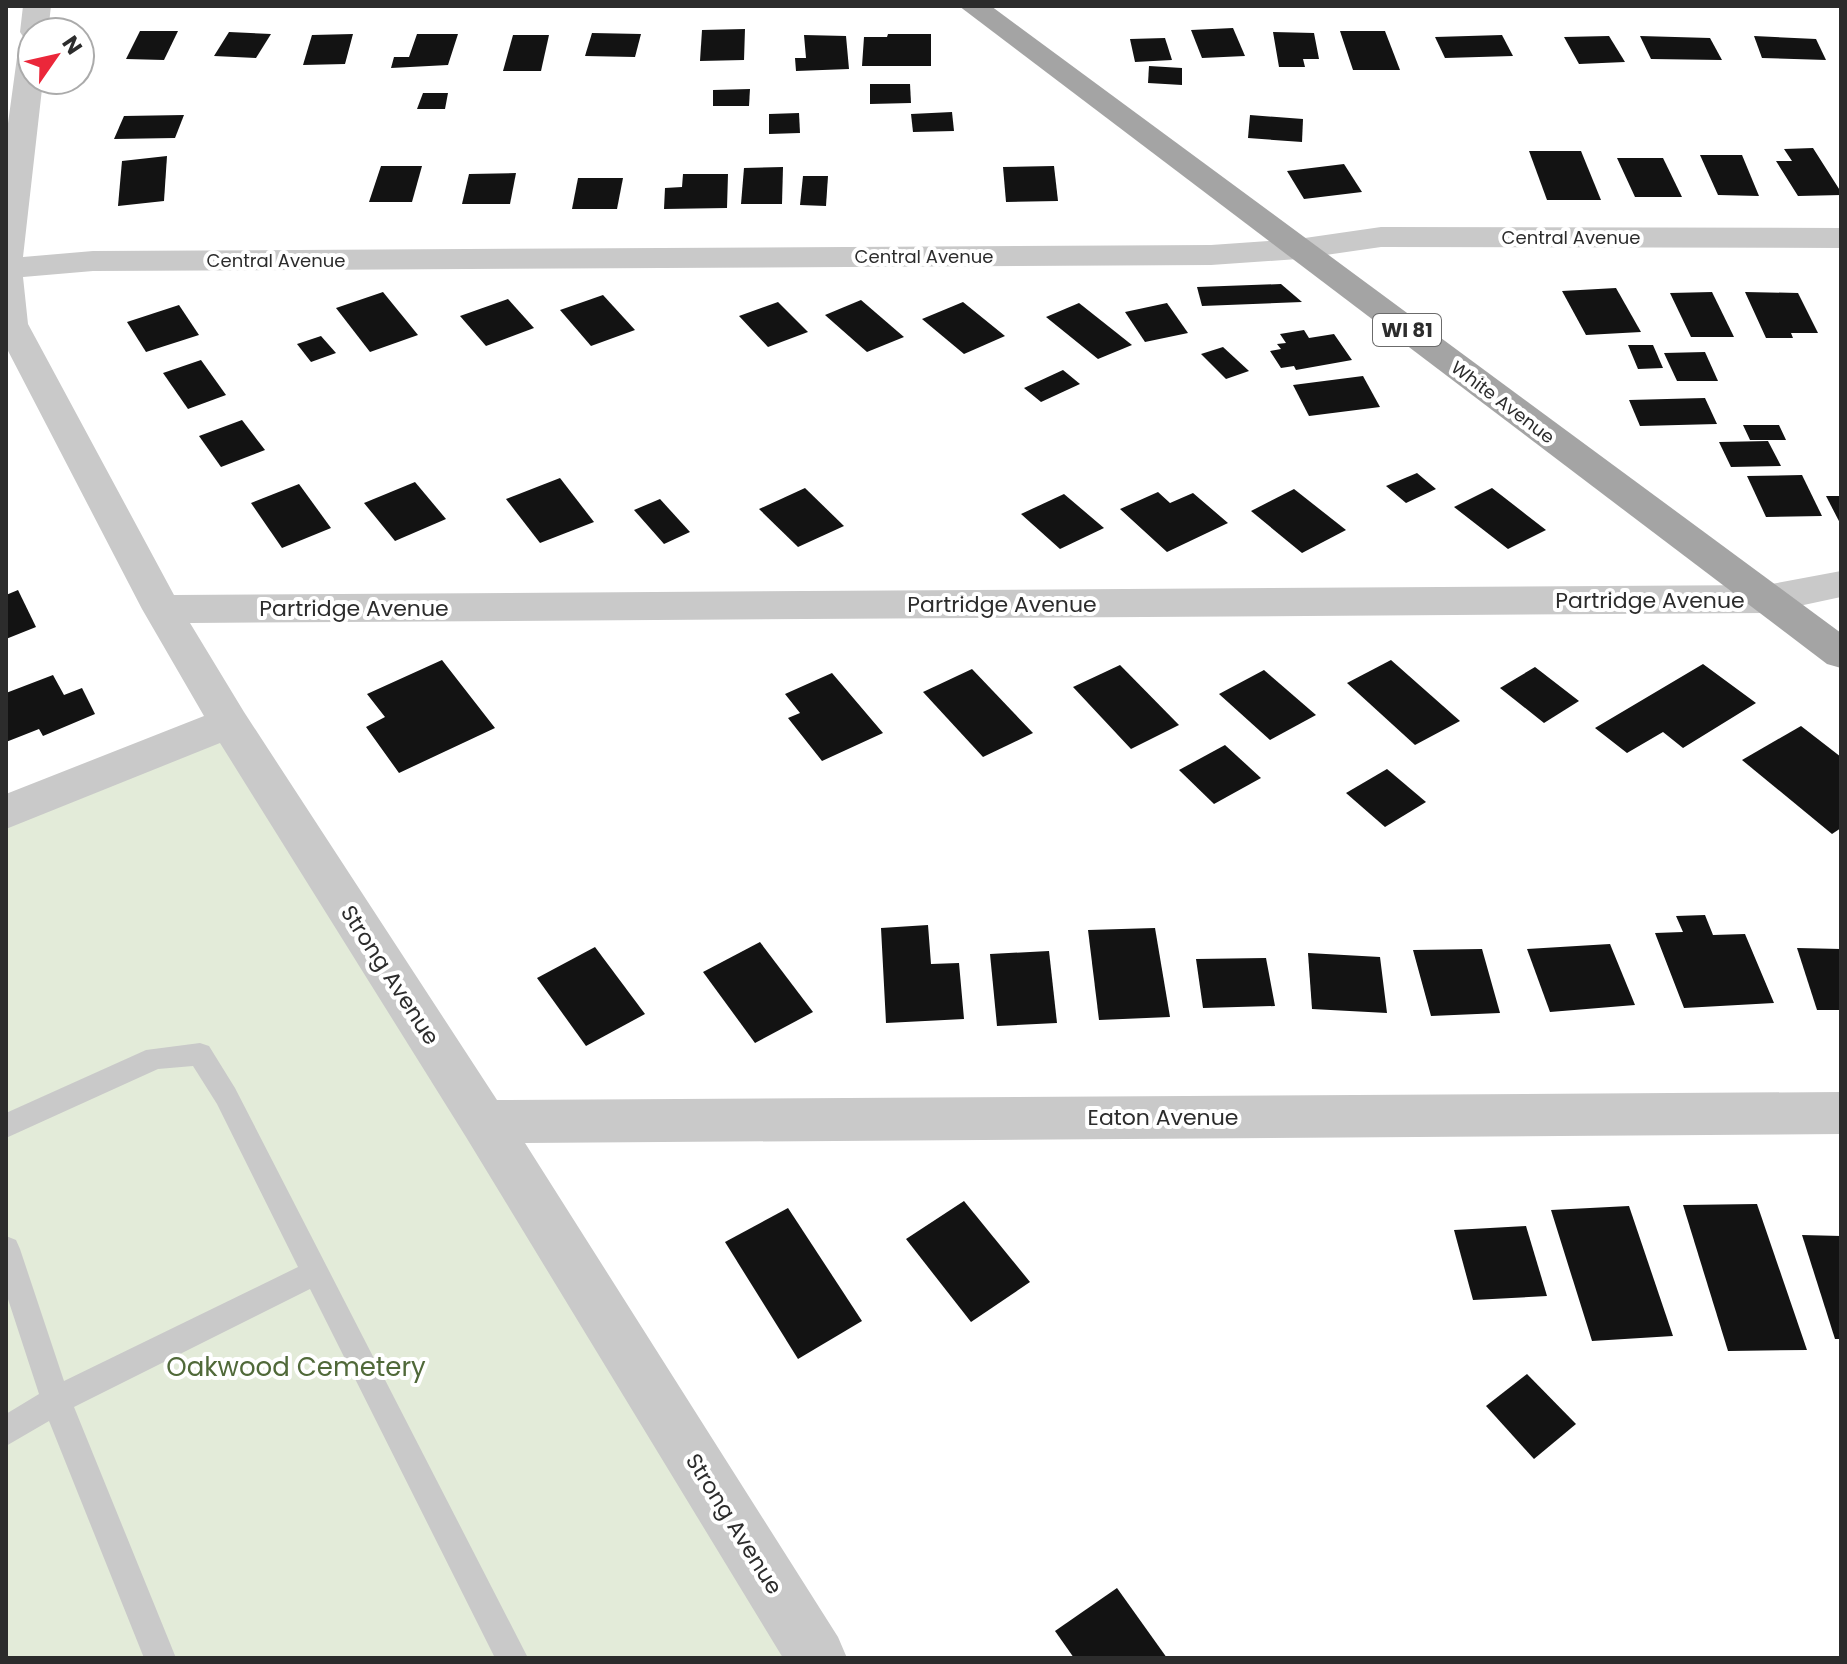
<svg xmlns="http://www.w3.org/2000/svg" width="1847" height="1664" font-family="Poppins,sans-serif">
<style>
.green{fill:#e3ebd9}
.building{fill:#131313}
.lines{fill:none;stroke-linecap:round;stroke-linejoin:round}
.lane{fill:#c9c9c9;fill-rule:evenodd}
.street{fill:#c9c9c9;fill-rule:evenodd}
.primary{fill:#a4a4a4;fill-rule:evenodd}
.labels{text-anchor:middle;dominant-baseline:central;stroke-width:8;stroke-linejoin:round;paint-order:stroke}
.far-street-label{font-size:18px;fill:#2c2c2c;stroke:#fff}
.shield{fill:#fff;stroke:#6b6b6b;stroke-width:2}
.shield-label{font-size:20px;font-weight:bold;fill:#2c2c2c}
.street-label{font-size:22px;fill:#2c2c2c;stroke:#fff}
.near-park-label{font-size:26px;fill:#506939;stroke:#fff}
</style>
<rect width="100%" height="100%" fill="#fff"/>
<polygon class="green" points="229,723 817,1658 6,1658 6,817"/>
<g class="building">
<polygon points="1233,28 1245,56 1202,58 1191,30"/>
<polygon points="745,29 744,60 700,61 702,30"/>
<polygon points="140,31 178,31 164,60 126,59"/>
<polygon points="1340,31 1385,31 1400,70 1353,70"/>
<polygon points="229,32 271,34 256,58 214,56"/>
<polygon points="1273,32 1314,33 1319,59 1303,59 1305,67 1279,67"/>
<polygon points="592,33 641,34 635,57 585,56"/>
<polygon points="353,34 345,64 303,65 312,35"/>
<polygon points="417,34 458,34 448,65 391,68 394,57 409,57"/>
<polygon points="888,34 931,34 931,66 862,66 864,37 887,37"/>
<polygon points="513,35 549,35 541,71 503,71"/>
<polygon points="804,35 846,36 849,69 796,71 795,58 806,58"/>
<polygon points="1502,35 1513,56 1445,58 1435,37"/>
<polygon points="1609,36 1625,62 1579,64 1564,37"/>
<polygon points="1640,36 1710,38 1722,60 1651,59"/>
<polygon points="1754,36 1816,39 1826,60 1762,58"/>
<polygon points="1165,38 1172,60 1135,62 1130,39"/>
<polygon points="1149,66 1182,68 1182,85 1148,83"/>
<polygon points="870,84 910,84 911,103 870,104"/>
<polygon points="750,89 749,106 713,106 713,90"/>
<polygon points="423,93 448,93 445,109 417,109"/>
<polygon points="952,112 954,131 913,132 911,114"/>
<polygon points="799,113 800,133 769,134 769,114"/>
<polygon points="184,115 175,138 114,139 124,116"/>
<polygon points="1250,115 1303,119 1302,142 1248,138"/>
<polygon points="1813,148 1841,192 1841,195 1798,196 1776,161 1792,161 1784,149"/>
<polygon points="1529,151 1581,151 1601,200 1547,200"/>
<polygon points="1700,155 1742,155 1759,196 1718,195"/>
<polygon points="167,156 164,201 118,206 122,161"/>
<polygon points="1617,158 1663,158 1682,197 1635,197"/>
<polygon points="1344,164 1362,192 1304,199 1287,171"/>
<polygon points="381,166 422,166 412,202 369,202"/>
<polygon points="1054,166 1058,201 1006,202 1003,167"/>
<polygon points="783,167 782,204 741,204 744,168"/>
<polygon points="516,173 510,204 462,204 469,174"/>
<polygon points="683,174 728,174 727,208 664,209 665,188 682,187"/>
<polygon points="803,176 828,176 826,206 800,205"/>
<polygon points="578,178 623,178 617,209 572,209"/>
<polygon points="1281,284 1302,302 1202,306 1197,287"/>
<polygon points="1616,288 1641,332 1586,335 1562,291"/>
<polygon points="383,292 418,335 370,352 336,308"/>
<polygon points="1712,292 1734,337 1691,337 1670,293"/>
<polygon points="1745,292 1798,293 1818,333 1791,333 1793,338 1766,338"/>
<polygon points="603,295 635,330 591,346 560,310"/>
<polygon points="508,299 534,328 486,346 460,316"/>
<polygon points="861,300 904,337 867,352 825,315"/>
<polygon points="778,302 808,332 768,347 739,316"/>
<polygon points="963,302 1005,336 964,354 922,319"/>
<polygon points="1079,303 1132,345 1098,359 1046,317"/>
<polygon points="1167,303 1188,333 1145,342 1125,312"/>
<polygon points="179,305 199,335 146,352 127,322"/>
<polygon points="1304,330 1309,338 1334,334 1352,360 1296,370 1294,366 1281,368 1270,351 1281,349 1277,344 1286,343 1280,334"/>
<polygon points="321,336 336,353 311,362 297,344"/>
<polygon points="1628,345 1653,345 1663,368 1638,369"/>
<polygon points="1223,347 1249,371 1226,379 1201,354"/>
<polygon points="1705,352 1718,381 1677,381 1664,353"/>
<polygon points="201,360 226,395 188,409 163,373"/>
<polygon points="1063,370 1080,384 1041,402 1024,388"/>
<polygon points="1363,376 1380,407 1309,416 1293,385"/>
<polygon points="1705,398 1717,424 1640,426 1629,400"/>
<polygon points="242,420 265,450 221,467 199,436"/>
<polygon points="1743,425 1779,425 1786,440 1750,440"/>
<polygon points="1768,441 1781,466 1731,467 1719,442"/>
<polygon points="1417,473 1436,489 1406,503 1386,486"/>
<polygon points="1802,475 1822,516 1766,517 1747,476"/>
<polygon points="560,478 594,522 540,543 506,499"/>
<polygon points="415,482 446,519 395,541 364,503"/>
<polygon points="299,484 331,528 282,548 251,503"/>
<polygon points="805,488 844,526 798,547 759,509"/>
<polygon points="1492,488 1546,530 1508,549 1454,507"/>
<polygon points="1294,489 1346,530 1302,553 1251,511"/>
<polygon points="1158,492 1170,503 1193,493 1228,523 1167,552 1120,509"/>
<polygon points="1064,494 1104,528 1060,549 1021,514"/>
<polygon points="1826,496 1841,496 1841,525"/>
<polygon points="660,499 690,532 664,544 634,510"/>
<polygon points="18,590 36,627 6,639 6,595"/>
<polygon points="442,660 495,728 399,773 366,727 385,717 367,694"/>
<polygon points="1391,660 1460,721 1415,745 1347,683"/>
<polygon points="1703,664 1756,703 1683,748 1663,732 1627,753 1595,728"/>
<polygon points="1120,665 1179,725 1131,749 1073,687"/>
<polygon points="1535,667 1579,701 1544,723 1500,688"/>
<polygon points="972,669 1033,733 983,757 923,692"/>
<polygon points="1264,670 1316,715 1270,740 1219,694"/>
<polygon points="832,673 883,733 822,761 788,718 800,713 785,694"/>
<polygon points="53,675 64,695 82,688 95,714 43,736 39,729 6,742 6,693"/>
<polygon points="1801,726 1841,757 1841,828 1832,834 1742,760"/>
<polygon points="1225,745 1261,778 1214,804 1179,770"/>
<polygon points="1387,769 1426,802 1385,827 1346,793"/>
<polygon points="1705,915 1713,935 1745,934 1774,1003 1684,1008 1655,933 1683,932 1676,916"/>
<polygon points="928,925 931,964 959,963 964,1019 886,1023 881,928"/>
<polygon points="1155,928 1170,1017 1099,1020 1088,930"/>
<polygon points="760,942 813,1012 755,1043 703,972"/>
<polygon points="1610,944 1635,1005 1550,1012 1527,949"/>
<polygon points="595,947 645,1014 586,1046 537,978"/>
<polygon points="1797,948 1841,949 1841,1010 1817,1010"/>
<polygon points="1482,949 1500,1013 1431,1016 1413,950"/>
<polygon points="1049,951 1057,1023 997,1026 990,954"/>
<polygon points="1308,953 1380,957 1387,1013 1312,1009"/>
<polygon points="1266,958 1275,1006 1203,1008 1196,959"/>
<polygon points="964,1201 1030,1282 971,1322 906,1239"/>
<polygon points="1757,1204 1807,1350 1728,1351 1683,1205"/>
<polygon points="1629,1206 1673,1336 1592,1341 1551,1210"/>
<polygon points="788,1208 862,1321 798,1359 725,1242"/>
<polygon points="1526,1226 1547,1296 1473,1300 1454,1230"/>
<polygon points="1802,1235 1841,1236 1841,1339 1835,1339"/>
<polygon points="1527,1374 1576,1424 1534,1459 1486,1406"/>
<polygon points="1117,1588 1167,1658 1074,1658 1055,1631"/>
</g>
<g class="lines">
<polygon class="lane" points="200,1043 209,1046 235,1088 528,1658 495,1658 310,1289 74,1407 176,1658 144,1658 49,1421 6,1446 6,1414 39,1394 6,1293 6,1236 16,1240 20,1249 64,1381 298,1267 217,1104 193,1066 158,1069 6,1138 6,1113 146,1050"/>
<g class="street">
<polygon points="23,6 51,6 48,32 32,32 32,40 24,38 20,32"/>
<polygon points="32,41 32,80 43,80 23,257 93,251 1211,245 1298,239 1381,227 1841,228 1841,248 1381,247 1298,259 1211,265 93,271 23,277 28,324 174,595 1766,585 1841,571 1841,597 1766,613 190,623 244,712 497,1100 1841,1092 1841,1134 525,1143 838,1637 847,1658 783,1658 466,1137 220,743 6,829 6,794 204,716 142,609 6,347 6,138 18,50 22,44"/>
</g>
<polygon class="primary" points="959,6 991,6 1841,633 1841,668 1827,664"/>
</g>
<g class="labels">
<g class="far-street-label">
<text x="1571" y="237">Central Avenue</text>
<text x="924" y="256">Central Avenue</text>
<text x="276" y="260">Central Avenue</text>
<text transform="translate(1503 402) rotate(37)">White Avenue</text>
</g>
<rect class="shield" x="1373" y="314" width="68" height="32" rx="6"/>
<g class="shield-label">
<text x="1407" y="330">WI 81</text>
</g>
<g class="street-label">
<text x="1650" y="600">Partridge Avenue</text>
<text x="1002" y="604">Partridge Avenue</text>
<text x="354" y="608">Partridge Avenue</text>
<text transform="translate(390 975) rotate(57)">Strong Avenue</text>
<text x="1163" y="1117">Eaton Avenue</text>
<text transform="translate(734 1524) rotate(58)">Strong Avenue</text>
</g>
<g class="near-park-label">
<text x="296" y="1367">Oakwood Cemetery</text>
</g>
</g>
<rect width="1847" height="1664" fill="none" stroke="#2c2c2c" stroke-width="16"/>
<g transform="translate(56 56) rotate(56)"><circle r="38" fill="#ffffff" stroke="#ababab" stroke-width="2"/>
<path d="M0-6L14 30L0 20L-14 30Z" fill="#eb273a"/>
<text y="-12" font-size="22" font-weight="bold" text-anchor="middle" fill="#2c2c2c">N</text>
</g>
</svg>
